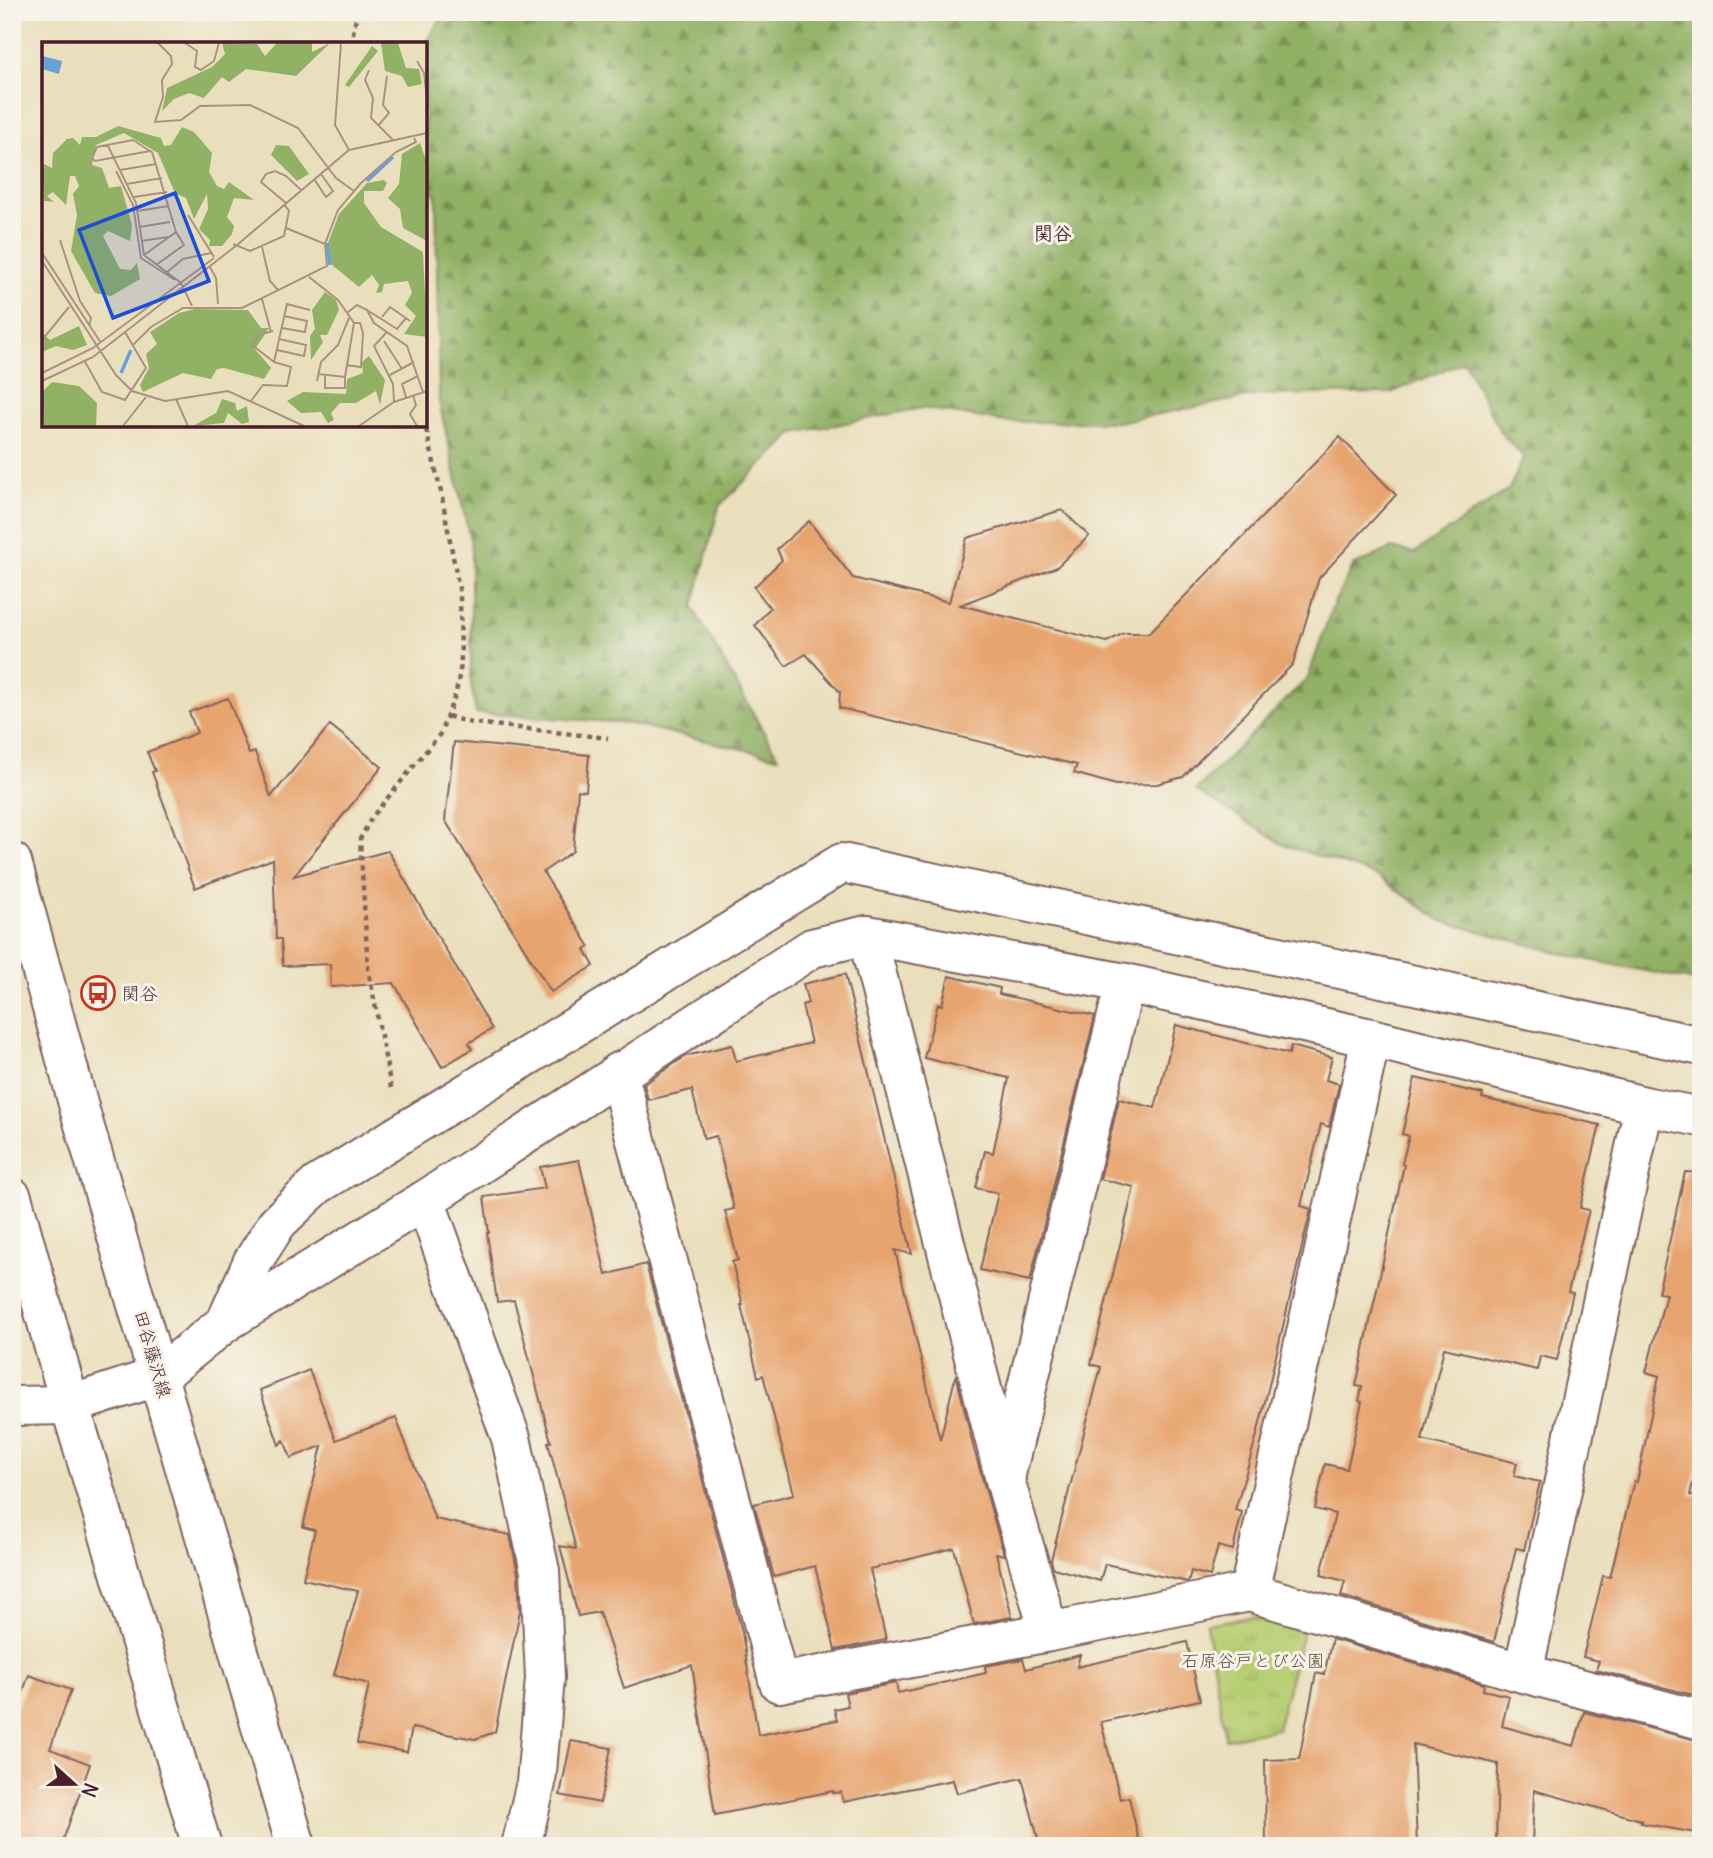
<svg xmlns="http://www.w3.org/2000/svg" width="1713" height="1858" font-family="Delius,'Klee One',sans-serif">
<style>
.grass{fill:url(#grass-tufts);stroke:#80764f;stroke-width:2}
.forest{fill:url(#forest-firs);stroke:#6e6848;stroke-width:2}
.building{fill:#e7a46e}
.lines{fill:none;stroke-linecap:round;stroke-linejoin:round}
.minor-casing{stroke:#82625e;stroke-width:42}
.secondary-casing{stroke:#82625e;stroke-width:42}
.path{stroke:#82625e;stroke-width:4.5;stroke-dasharray:5 5;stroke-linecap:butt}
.minor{stroke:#fff;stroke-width:38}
.secondary{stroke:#fff;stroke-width:38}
.labels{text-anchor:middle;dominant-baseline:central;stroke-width:6;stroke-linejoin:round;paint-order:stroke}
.poi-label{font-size:18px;fill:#4a1f2b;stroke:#f7f3e8;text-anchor:start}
.street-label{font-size:18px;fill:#4a1f2b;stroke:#f7f3e8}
.park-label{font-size:18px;fill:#654b3d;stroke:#f7f3e8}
.neighbourhood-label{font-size:19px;font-weight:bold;fill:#4a1f2b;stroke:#f7f3e8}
.inset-river{fill:none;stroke:#69a2d8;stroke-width:3.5}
.inset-road{fill:none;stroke:#aa9282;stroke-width:2}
.view{fill:#1d4ed8;fill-opacity:0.15;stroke:#1d4ed8;stroke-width:3.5}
.inset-edge{fill:none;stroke:#4a1f2b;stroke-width:3.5}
</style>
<defs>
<pattern id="grass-tufts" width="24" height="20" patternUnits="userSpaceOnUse" patternTransform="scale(1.75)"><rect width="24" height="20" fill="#b7ce73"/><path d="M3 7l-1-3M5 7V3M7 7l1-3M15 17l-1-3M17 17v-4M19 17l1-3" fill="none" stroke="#9fb064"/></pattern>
<pattern id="forest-firs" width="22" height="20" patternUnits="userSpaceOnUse" patternTransform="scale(1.75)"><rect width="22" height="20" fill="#91b165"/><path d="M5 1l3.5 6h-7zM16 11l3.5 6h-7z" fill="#788f53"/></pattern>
</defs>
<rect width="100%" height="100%" fill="#f7f3e8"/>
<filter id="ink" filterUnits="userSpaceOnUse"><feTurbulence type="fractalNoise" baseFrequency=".0143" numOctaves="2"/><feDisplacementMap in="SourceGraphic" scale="14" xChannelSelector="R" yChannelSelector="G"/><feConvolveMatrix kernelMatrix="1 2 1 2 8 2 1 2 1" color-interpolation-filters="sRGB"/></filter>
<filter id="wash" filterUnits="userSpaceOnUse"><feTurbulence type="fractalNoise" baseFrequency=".00686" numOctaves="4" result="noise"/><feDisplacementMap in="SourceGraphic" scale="28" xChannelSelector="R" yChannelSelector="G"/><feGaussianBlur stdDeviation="1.57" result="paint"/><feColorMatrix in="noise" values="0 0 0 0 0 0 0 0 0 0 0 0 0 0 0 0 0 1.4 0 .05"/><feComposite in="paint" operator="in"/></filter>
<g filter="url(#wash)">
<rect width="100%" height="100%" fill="#eadfbc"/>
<polygon class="grass" points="1251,1617 1303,1632 1277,1729 1226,1739 1206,1624"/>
<polygon class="forest" points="445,12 1701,12 1701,982 1575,957 1442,921 1375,875 1282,844 1196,790 1308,678 1333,605 1353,566 1392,548 1414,553 1509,489 1524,457 1501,433 1464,361 1391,393 1258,395 1118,422 1007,422 922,408 794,433 719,506 693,608 778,757 626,723 476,713 471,685 471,544 439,401 436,196 425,176 425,44"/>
<g id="blocks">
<g class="building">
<polygon points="1340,437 1396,495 1319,578 1293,664 1183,777 1157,784 1116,785 1074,773 1077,765 839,708 840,692 806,654 786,666 755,625 770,608 754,587 782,560 777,549 809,521 853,578 949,602 967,538 1062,510 1089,536 1057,567 960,605 1107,642 1124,633 1149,633"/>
<polygon points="228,698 249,754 255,752 271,797 330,725 382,767 294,876 388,851 492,1029 469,1043 472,1049 442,1067 394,983 331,987 330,964 283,966 281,939 276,939 273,859 195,888 152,772 155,771 147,752 197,733 189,712"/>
<polygon points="454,742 589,755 586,791 578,790 573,851 543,872 590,947 585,950 594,966 551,992 445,820"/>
<polygon points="845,974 912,1254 895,1250 940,1440 956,1374 974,1449 1004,1555 996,1553 1012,1617 974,1624 954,1548 870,1569 886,1640 835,1650 815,1566 774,1577 754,1504 794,1494 763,1375 758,1377 741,1305 743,1305 732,1262 738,1260 725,1211 734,1209 716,1136 704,1139 692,1090 648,1100 644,1084 686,1056 732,1045 736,1061 811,1043 802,1005 808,1003 803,984"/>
<polygon points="949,976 1000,988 999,994 1095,1016 1030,1281 980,1270 998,1193 976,1188 985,1151 993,1153 1009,1078 924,1058 938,1004 942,1005"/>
<polygon points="1176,1025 1289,1054 1291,1046 1332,1057 1326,1080 1339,1084 1329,1127 1321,1124 1301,1206 1311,1209 1257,1435 1235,1510 1242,1512 1233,1550 1218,1546 1210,1576 1191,1571 1188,1582 1105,1564 1100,1581 1053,1568 1051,1560 1101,1367 1091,1364 1134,1187 1100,1179 1119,1099 1155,1108"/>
<polygon points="1415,1078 1483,1094 1482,1098 1600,1125 1580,1208 1589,1210 1568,1292 1573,1293 1557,1360 1540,1356 1537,1370 1444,1348 1422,1440 1517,1463 1514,1476 1540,1482 1524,1550 1516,1548 1494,1642 1341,1596 1345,1581 1321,1575 1335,1514 1315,1509 1325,1464 1347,1469 1362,1402 1359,1401 1362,1387 1356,1386 1404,1165 1402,1164 1409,1136 1402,1134"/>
<polygon points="579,1160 606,1275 646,1264 731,1588 742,1632 758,1735 837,1720 834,1709 848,1706 845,1693 896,1683 898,1693 986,1673 985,1666 1023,1659 1026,1669 1080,1655 1077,1667 1187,1642 1200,1700 1101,1722 1120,1799 1129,1797 1140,1846 1040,1846 1022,1778 957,1793 953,1780 843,1802 841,1792 833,1793 833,1791 715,1815 692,1665 624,1688 599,1612 578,1616 560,1546 576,1549 548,1442 551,1442 514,1300 497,1302 487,1233 489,1233 484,1197 545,1188 540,1167"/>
<polygon points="1685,1172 1701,1173 1701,1447 1690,1495 1701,1496 1701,1697 1596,1670 1599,1661 1583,1657 1603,1576 1610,1577 1634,1481 1637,1482 1659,1376 1646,1372 1666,1294 1658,1293"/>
<polygon points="309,1370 336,1440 396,1418 435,1519 510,1535 518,1574 520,1611 495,1732 475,1739 412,1728 407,1752 357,1743 369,1684 334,1675 358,1591 303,1579 315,1530 303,1527 322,1446 291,1458 284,1440 279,1445 260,1390"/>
<polygon points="1332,1639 1484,1684 1483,1690 1509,1696 1502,1726 1574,1746 1584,1712 1701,1741 1701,1834 1641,1823 1641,1820 1534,1790 1532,1846 1496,1846 1498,1764 1413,1744 1417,1846 1266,1846 1265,1760 1299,1759 1316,1673 1324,1675"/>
<polygon points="29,1675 71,1690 50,1749 90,1764 61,1846 12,1846 12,1722"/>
<polygon points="571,1741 611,1748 600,1803 560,1795"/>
</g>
</g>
</g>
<g filter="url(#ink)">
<use href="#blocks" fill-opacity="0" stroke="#82625e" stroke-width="2"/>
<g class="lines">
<g class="minor-casing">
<g id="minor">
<polyline points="867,935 1005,1480 1049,1632 1249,1592 1523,1673 1701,1720"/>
<polyline points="618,1072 779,1683 1049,1632"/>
<polyline points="425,1200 511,1438 540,1571 545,1678 536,1783 521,1846"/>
<polyline points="226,1322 253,1261 278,1222 317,1185 842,863 1701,1046"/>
<polyline points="12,1406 70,1405 159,1376 226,1322 425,1200 812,948 867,935 1125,983 1371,1038 1644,1106 1701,1117"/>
<polyline points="1006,1474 1125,983"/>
<polyline points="1249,1592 1371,1038"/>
<polyline points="1523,1673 1644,1106"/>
</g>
</g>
<g class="secondary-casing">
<g id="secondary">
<polyline points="12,862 80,1111 296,1846"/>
<polyline points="12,1197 70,1405 202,1846"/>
</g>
</g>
<g class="path">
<polyline points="351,44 357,12"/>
<polyline points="448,716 466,722 608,738"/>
<polyline points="391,1088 368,968 360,839 372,817 440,734 456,693 461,665 460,594 441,492 425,425"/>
</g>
<use href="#minor" class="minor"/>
<use href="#secondary" class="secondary"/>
</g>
</g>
<defs>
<g id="bus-ring" transform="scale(1.75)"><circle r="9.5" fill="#f7f3e8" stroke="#c8321e" stroke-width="1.5"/><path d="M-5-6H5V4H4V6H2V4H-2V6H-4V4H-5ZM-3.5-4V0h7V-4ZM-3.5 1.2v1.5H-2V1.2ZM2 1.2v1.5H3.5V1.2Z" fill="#c8321e"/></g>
</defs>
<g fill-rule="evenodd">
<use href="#bus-ring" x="98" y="993"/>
</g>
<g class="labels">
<g class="poi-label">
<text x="122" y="993">関谷</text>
</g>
<g class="street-label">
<text transform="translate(153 1354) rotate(74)">田谷藤沢線</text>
</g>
<g class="park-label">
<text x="1253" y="1660">石原谷戸とび公園</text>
</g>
<g class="neighbourhood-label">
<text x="1053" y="233">関谷</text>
</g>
</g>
<g transform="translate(42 42)">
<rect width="385" height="385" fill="#eadfbc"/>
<path d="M 180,1 L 215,2 L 223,14 L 235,1 L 270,1 L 270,10 L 288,1 L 254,34 L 204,27 L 187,40 L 180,35 L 162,56 L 147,51 L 132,57 L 120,69 L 125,46 L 170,25 L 183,12 ZM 339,1 L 356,1 L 364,26 L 377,27 L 380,42 L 366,45 L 360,34 L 343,29 ZM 330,4 L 336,9 L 307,45 L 303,43 ZM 76,84 L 119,96 L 122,104 L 129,103 L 140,85 L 152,90 L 170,111 L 167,130 L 175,144 L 182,147 L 187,140 L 212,158 L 192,156 L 185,175 L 192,184 L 190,192 L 180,204 L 167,204 L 168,198 L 157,187 L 166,167 L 165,152 L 152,177 L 144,156 L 133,151 L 116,111 L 82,91 L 54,103 L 50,123 L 60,126 L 67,146 L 79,144 L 90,183 L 88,199 L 66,189 L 61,194 L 78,227 L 89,228 L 95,221 L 98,237 L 69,254 L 53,251 L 29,209 L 35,173 L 31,152 L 37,144 L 33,134 L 28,134 L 24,163 L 11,150 L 5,154 L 12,160 L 2,159 L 0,121 L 10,126 L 11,111 L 25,97 L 31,96 L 38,103 L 40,95 L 54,95 ZM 378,101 L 385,121 L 385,199 L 361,186 L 358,167 L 346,156 L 357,142 L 360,112 ZM 234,103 L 247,104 L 267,132 L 255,139 L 229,113 ZM 342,138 L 345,141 L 341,149 L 322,149 L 322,161 L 339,185 L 381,210 L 385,295 L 362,292 L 374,274 L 363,263 L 370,251 L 366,239 L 342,242 L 340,250 L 334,251 L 337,243 L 330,233 L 317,245 L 289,222 L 286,201 L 297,172 L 325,141 ZM 283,250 L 294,258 L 297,268 L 285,293 L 278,293 L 281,300 L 269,318 L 268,294 L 273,287 L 270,268 ZM 153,267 L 206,268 L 219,286 L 227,286 L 213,307 L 229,326 L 222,337 L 182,326 L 175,327 L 169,337 L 141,331 L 101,350 L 98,343 L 107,326 L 104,312 L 115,302 L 108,290 L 137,271 ZM 37,284 L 45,303 L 31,308 L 14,304 L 0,310 L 0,291 L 8,298 ZM 327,314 L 343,338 L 338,363 L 334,349 L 314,361 L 298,361 L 289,371 L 292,378 L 286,381 L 279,370 L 259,371 L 245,359 L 261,350 L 304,352 L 305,337 L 321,331 L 320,320 ZM 10,340 L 37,344 L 55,361 L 54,384 L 2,384 L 0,350 ZM 180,357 L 193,361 L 195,369 L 205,364 L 207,380 L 200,382 L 186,371 L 182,381 L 151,384 L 174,371 Z" fill="#91b165"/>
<path d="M 0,14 L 20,19 L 17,32 L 0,27 Z" fill="#69a2d8"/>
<path class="inset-river" d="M 325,139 L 351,115M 285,201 L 288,223M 79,331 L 89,308"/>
<path class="inset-road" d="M 116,1 L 129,14 L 130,22 L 120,38 L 121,55 L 113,80 L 139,78 L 158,64 L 208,63 L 256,86 L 294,136 L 312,149M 143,1 L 155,9 L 153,25 L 159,28 L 172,19 L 177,1M 299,1 L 293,83 L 307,108M 375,19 L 382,31 L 385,58M 327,28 L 323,38 L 331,56 L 329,76 L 351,98M 336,84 L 347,71 L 341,63 L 345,34M 65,102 L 94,161 L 102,213 L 139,241 L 150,264M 78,128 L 114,122M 74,129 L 91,163 L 99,216 L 133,238M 272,137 L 284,155 L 291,149 L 279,132M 85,142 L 120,136M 92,155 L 125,150M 244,161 L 219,140 L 224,132 L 233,129 L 244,134 L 259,148M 95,169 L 127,164M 146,173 L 172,215M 97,185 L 128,180M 244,186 L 283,202M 18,198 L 38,259 L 49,276 L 47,284M 99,199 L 126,195M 191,202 L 208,209 L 242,194 L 247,169 L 243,163M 220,205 L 228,239 L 236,248M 0,211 L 59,301M 102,213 L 134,190 L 110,110 L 108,109 L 91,98 L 55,105 L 50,116 L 53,119 L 108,109M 0,219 L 74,333 L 90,349 L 123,359 L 186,349 L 262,384M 114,223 L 142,203 L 134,190M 168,225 L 174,236 L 176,262M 125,230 L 141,217 L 169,211M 267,235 L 296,258 L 312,281 L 303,335 L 276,332M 220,257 L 229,290M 325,268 L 355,287 L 364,276M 305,271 L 315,263 L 325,268 L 332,281 L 365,304 L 381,350M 340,275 L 348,265 L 368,279M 240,286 L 263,290 L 265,279 L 242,274M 231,289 L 217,293 L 210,303 L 232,320M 345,290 L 332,304 L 351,342 L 352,360M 0,298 L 27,265M 342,299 L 360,327M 91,303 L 109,285 L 141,266 L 200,266 L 285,224 L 283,202 L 296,168 L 319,141 L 354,110 L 374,100 L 372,96M 235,308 L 262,314 L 264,303 L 237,297M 42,318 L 60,350 L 83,358 L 104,326 L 83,290M 304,323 L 319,325 L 321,291 L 318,281 L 312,281M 0,331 L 51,306 L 172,216M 283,332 L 283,346 L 303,346 L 303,335M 348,333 L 372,320M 0,339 L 51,315 L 195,203 L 307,108 L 385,91M 275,339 L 279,320 L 296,303 L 307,276M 371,353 L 374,363 L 368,372 L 375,384M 364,355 L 360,342 L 376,334M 134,357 L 146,384M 209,359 L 221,343 L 245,344 L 249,325 L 232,320 L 245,262 L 268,268M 81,384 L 104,355M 317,384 L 352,360 L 385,349"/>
<path class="view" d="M 133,151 L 167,239 L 71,276 L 37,188 Z"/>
<rect width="385" height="385" class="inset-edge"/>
</g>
<rect width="1713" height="1858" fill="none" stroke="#f7f3e8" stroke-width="42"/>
<g transform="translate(74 1784) rotate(111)" stroke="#f7f3e8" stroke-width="5" paint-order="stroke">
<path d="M0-5L12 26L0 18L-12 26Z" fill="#4a1f2b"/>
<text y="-10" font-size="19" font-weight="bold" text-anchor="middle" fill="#4a1f2b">N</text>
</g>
</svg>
